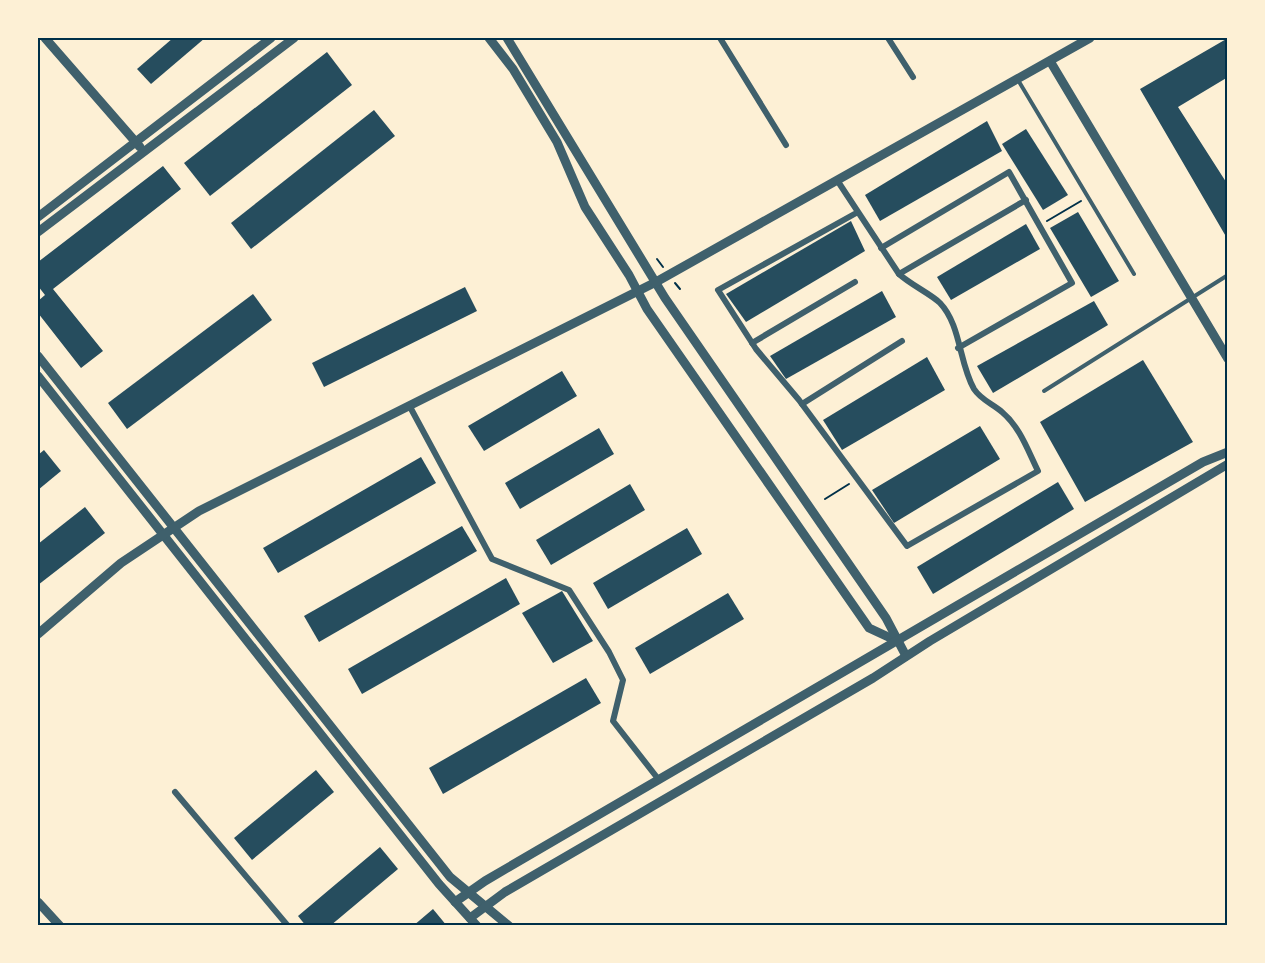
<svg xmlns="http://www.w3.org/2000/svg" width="1265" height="963" font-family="'Varela Round',sans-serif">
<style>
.building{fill:#264d5e}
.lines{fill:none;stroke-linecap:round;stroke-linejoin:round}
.path{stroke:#003049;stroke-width:2}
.service{stroke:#3f606c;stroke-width:4}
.minor{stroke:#3f606c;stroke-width:6}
.tertiary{stroke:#3f606c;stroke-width:9}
.neatline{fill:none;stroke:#003049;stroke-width:2}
</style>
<rect width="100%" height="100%" fill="#fdf0d5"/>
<g class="building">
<polygon points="173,38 205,38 151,84 137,69"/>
<polygon points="1228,38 1228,77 1178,107 1228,185 1228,240 1140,89"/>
<polygon points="327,52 352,85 210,196 184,163"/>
<polygon points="374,110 395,136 251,249 231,223"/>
<polygon points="987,121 1002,151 880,221 865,195"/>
<polygon points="1026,129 1068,195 1043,210 1002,144"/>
<polygon points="163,166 181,189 53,289 103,351 81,368 38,313 38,301 45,295 38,286 38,262"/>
<polygon points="1078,212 1119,281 1091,297 1050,228"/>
<polygon points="851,221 865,251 746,322 726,294"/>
<polygon points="1026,224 1040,249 951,300 937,277"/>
<polygon points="465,287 477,311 324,387 312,363"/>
<polygon points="882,291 896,317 786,379 770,356"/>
<polygon points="253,294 272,320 127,429 108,403"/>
<polygon points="1094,301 1108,325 993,393 977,366"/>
<polygon points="927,357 945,390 842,450 823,420"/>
<polygon points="1143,360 1193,442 1085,502 1040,422"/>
<polygon points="562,371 577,396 484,451 468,426"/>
<polygon points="980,426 1000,459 894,523 872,490"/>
<polygon points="599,428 614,454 520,509 505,483"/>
<polygon points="44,450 61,471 38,490 38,455"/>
<polygon points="421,457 436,483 278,573 263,548"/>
<polygon points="1058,482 1074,509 933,594 917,567"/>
<polygon points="630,484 645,510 551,565 536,540"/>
<polygon points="85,507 105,533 38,585 38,544"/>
<polygon points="462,526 477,551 319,642 304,616"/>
<polygon points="687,528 702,554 608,609 593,583"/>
<polygon points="506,578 520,604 362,694 348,669"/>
<polygon points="562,591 593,641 553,663 522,613"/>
<polygon points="728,593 744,619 650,674 635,648"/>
<polygon points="586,678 601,703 443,794 429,768"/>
<polygon points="316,770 334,792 252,860 234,838"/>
<polygon points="380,847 398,869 330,926 306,926 298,916"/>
<polygon points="433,909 447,926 413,926"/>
</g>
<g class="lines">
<g class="path">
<polyline points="1047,221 1081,201"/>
<polyline points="657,259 663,267"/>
<polyline points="675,283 680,289"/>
<polyline points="825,499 849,484"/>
</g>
<g class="service">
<polyline points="1018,80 1134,274"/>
<polyline points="1044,391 1228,275"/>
</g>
<g class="minor">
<polyline points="720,38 786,145"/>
<polyline points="888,38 913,77"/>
<path d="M 837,180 L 899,274 C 911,285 931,294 940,303 C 961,325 959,363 974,389 C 981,400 993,404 1002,412 C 1020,427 1028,451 1038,471 L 907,546 L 799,400 L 756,349 L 718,290 L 858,212"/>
<polyline points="881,248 1009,172 1072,283 958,348"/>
<polyline points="899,274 1026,200"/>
<polyline points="752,343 855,282"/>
<polyline points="802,404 902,341"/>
<polyline points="409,405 492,559 569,590 609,652 623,680 613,721 659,780"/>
<polyline points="175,792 288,926"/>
</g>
<g class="tertiary">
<polyline points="45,38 140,147"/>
<polyline points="489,38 513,69 557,142 585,207 629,275 647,309 869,628 897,641"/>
<polyline points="507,38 665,298 886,618 906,656"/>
<polyline points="1050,61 1228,359"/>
<polyline points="38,217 271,38"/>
<polyline points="38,232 294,38"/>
<polyline points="38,356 450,877 509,926"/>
<polyline points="38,376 439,884 477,926"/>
<polyline points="38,634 121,563 199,511 656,282 1090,38"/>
<polyline points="38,902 60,926"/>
<polyline points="455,902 485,881 1203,462 1228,452"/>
<polyline points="470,918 505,892 873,678 930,641 1228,464"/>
</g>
</g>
<rect width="1265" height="963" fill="none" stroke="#fdf0d5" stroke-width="78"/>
<rect x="39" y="39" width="1187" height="885" class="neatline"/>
</svg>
